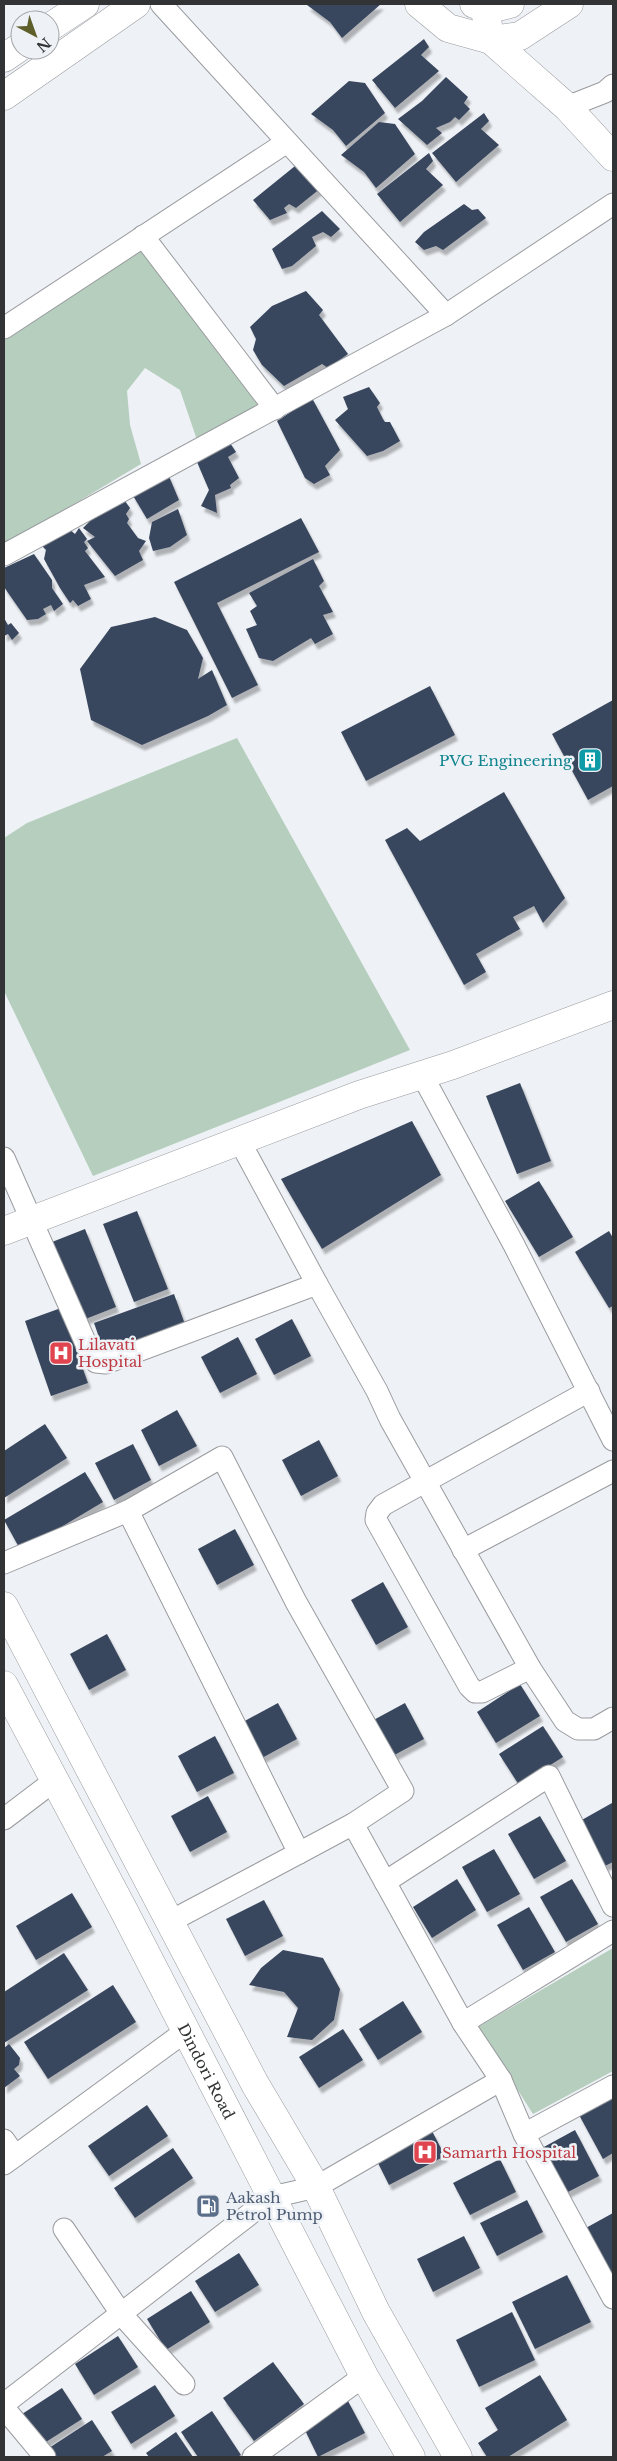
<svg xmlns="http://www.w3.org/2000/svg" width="617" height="2461" font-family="'Libre Baskerville',serif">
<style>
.green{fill:#b5cebd}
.building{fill:#39465d;filter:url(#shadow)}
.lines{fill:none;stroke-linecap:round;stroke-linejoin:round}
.minor-casing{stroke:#999b9f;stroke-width:23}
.tertiary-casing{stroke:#999b9f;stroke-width:29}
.secondary-casing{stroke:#999b9f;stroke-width:29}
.primary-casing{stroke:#999b9f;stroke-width:29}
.minor{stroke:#fff;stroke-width:21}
.tertiary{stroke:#fff;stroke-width:28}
.secondary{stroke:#fff;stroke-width:28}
.primary{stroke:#fff;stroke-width:28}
.labels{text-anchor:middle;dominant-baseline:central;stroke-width:5;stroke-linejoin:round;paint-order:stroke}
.culture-label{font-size:15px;fill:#0d838f;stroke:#eef1f5;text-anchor:end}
.health-label{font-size:15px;fill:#be3a42;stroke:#eef1f5;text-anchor:start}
.street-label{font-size:15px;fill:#323334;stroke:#eef1f5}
.service-label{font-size:15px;fill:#4e5e75;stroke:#eef1f5;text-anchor:start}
</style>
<defs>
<filter id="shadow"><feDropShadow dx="3" dy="5.5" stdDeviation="1" flood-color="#0004"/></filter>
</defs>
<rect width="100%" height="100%" fill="#eef1f5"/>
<g class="green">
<polygon points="147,241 266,406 197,440 180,390 145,368 127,391 130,425 141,464 4,546 4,337"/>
<polygon points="237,738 410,1050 93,1176 4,991 4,838 27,823"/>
<polygon points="613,1948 613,2071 533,2114 478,2027"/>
</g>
<g class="building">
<polygon points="309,4 381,4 342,38 330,22 307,5"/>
<polygon points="424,39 429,47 421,55 439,71 395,108 372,80"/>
<polygon points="446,77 468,97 464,103 470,109 459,120 455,117 450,122 436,128 442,133 427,145 398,119 422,101"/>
<polygon points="349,81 365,83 385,113 346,146 333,130 311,114"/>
<polygon points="484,113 489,121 481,129 499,145 456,182 432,153"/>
<polygon points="379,122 395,124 415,154 376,188 364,172 341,155"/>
<polygon points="429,153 433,161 426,169 443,185 400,222 377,194"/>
<polygon points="300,162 321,188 296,208 289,204 284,208 287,213 270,220 253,200"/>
<polygon points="464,204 472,210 478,209 486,218 443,250 436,246 424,250 415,242 424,232"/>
<polygon points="322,211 340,229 331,237 323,232 312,237 316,246 292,266 282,269 272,249"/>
<polygon points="306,291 323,310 319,315 348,354 328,368 322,364 284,386 262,365 253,350 256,339 250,327 272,306"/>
<polygon points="369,387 380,403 377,407 383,419 385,422 390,422 400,441 383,451 367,456 335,420 348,409 343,397"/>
<polygon points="312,398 340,450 325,466 330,475 314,484 305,478 277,421"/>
<polygon points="228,440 236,452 228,457 239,478 230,485 231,488 215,495 217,513 201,506 209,490 197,462"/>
<polygon points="168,474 179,500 147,519 132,494"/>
<polygon points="125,501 130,508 126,514 129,519 127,523 138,538 146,541 139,551 143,560 115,576 87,541 95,537 83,528 109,502"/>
<polygon points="178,509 187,535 170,547 153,551 149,538 152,522"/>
<polygon points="301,518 319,552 217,603 258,685 232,698 174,582"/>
<polygon points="68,528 75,534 79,528 87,539 84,542 88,548 85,551 105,577 84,585 91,599 78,606 73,600 70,603 60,588 44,559 46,550 42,546"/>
<polygon points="34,554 52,580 52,588 63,604 54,611 51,605 43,609 46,614 38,619 27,620 4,587 4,568"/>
<polygon points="313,559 324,581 319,586 333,612 323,615 333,634 315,644 311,638 273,661 259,658 246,629 257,625 250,611 257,606 249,593"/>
<polygon points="155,617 187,630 203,658 198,679 212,670 227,705 208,716 142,745 91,720 80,669 111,627"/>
<polygon points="4,618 8,625 11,623 19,633 12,640 8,634 4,636"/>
<polygon points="430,686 455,735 366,781 341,732"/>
<polygon points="613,700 613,786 588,800 552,734"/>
<polygon points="504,792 565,898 543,923 534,906 513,917 520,929 476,954 486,972 464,985 385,840 407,828 420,841"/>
<polygon points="520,1083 551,1161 517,1174 486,1096"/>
<polygon points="412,1121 441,1175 322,1249 281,1179"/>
<polygon points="539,1181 573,1237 539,1257 505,1201"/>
<polygon points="137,1211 168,1289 134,1302 103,1224"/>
<polygon points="85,1229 116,1307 83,1320 52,1242"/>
<polygon points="609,1231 613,1238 613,1306 609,1308 575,1252"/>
<polygon points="174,1294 186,1327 106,1357 94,1323"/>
<polygon points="61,1308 88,1383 51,1396 25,1321"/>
<polygon points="292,1319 311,1356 274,1375 255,1339"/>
<polygon points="238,1337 257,1374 220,1393 201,1357"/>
<polygon points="177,1410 197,1446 159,1466 141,1430"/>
<polygon points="45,1424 67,1458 4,1498 4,1451"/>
<polygon points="319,1440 338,1476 301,1496 282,1460"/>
<polygon points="133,1444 151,1480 114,1500 95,1463"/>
<polygon points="85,1472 103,1502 21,1551 4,1520"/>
<polygon points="235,1529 254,1565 217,1585 198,1549"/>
<polygon points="383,1582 408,1627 376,1645 351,1600"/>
<polygon points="107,1634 126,1670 89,1690 70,1654"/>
<polygon points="520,1684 540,1716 496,1743 477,1712"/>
<polygon points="278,1703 297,1739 260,1759 241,1723"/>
<polygon points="405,1703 424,1739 387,1759 368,1723"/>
<polygon points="543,1726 563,1757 519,1785 499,1754"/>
<polygon points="215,1736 234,1773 197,1792 178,1756"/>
<polygon points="208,1796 227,1832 190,1852 171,1816"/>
<polygon points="612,1803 613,1862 605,1866 580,1821"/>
<polygon points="540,1816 566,1861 534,1879 508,1834"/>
<polygon points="494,1849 520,1894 487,1912 462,1867"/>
<polygon points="457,1879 476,1910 432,1938 413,1907"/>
<polygon points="572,1879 598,1924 566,1942 540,1897"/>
<polygon points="72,1893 92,1927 36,1960 16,1926"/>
<polygon points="264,1900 283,1936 245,1956 226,1919"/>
<polygon points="529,1907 555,1952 523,1970 497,1925"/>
<polygon points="283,1950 323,1958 340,1989 334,2020 312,2040 287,2037 298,2008 284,1992 249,1985 261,1968"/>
<polygon points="64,1953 88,1990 4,2043 4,1992"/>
<polygon points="113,1985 136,2022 48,2079 24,2042"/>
<polygon points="403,2001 422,2032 378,2060 359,2029"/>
<polygon points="343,2029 363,2060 319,2088 299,2057"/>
<polygon points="9,2044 20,2058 19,2065 14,2069 20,2076 4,2088 4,2048"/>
<polygon points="611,2096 613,2101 613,2153 603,2159 578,2113"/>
<polygon points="147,2105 168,2136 109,2176 88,2146"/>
<polygon points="575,2130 599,2176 566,2193 542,2148"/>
<polygon points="432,2131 445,2156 389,2185 376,2159"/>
<polygon points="173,2148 193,2178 135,2218 114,2188"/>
<polygon points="500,2159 516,2192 470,2215 453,2183"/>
<polygon points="527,2200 543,2232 497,2256 480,2223"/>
<polygon points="613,2213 613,2272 609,2274 584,2229"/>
<polygon points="464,2236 480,2268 433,2292 417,2259"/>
<polygon points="239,2253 259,2285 215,2312 195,2281"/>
<polygon points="567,2275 591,2322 535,2349 512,2302"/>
<polygon points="191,2291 210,2322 166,2350 147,2319"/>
<polygon points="512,2312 535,2360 479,2387 456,2340"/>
<polygon points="118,2336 138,2367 94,2395 75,2364"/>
<polygon points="273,2362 304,2404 254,2441 223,2398"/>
<polygon points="540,2375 567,2420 508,2457 487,2457 478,2443 498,2430 485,2408"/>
<polygon points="155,2385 175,2416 131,2444 111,2412"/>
<polygon points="62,2388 82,2419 38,2447 19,2416"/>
<polygon points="348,2401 365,2433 318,2457 302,2424"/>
<polygon points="212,2411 241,2455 237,2457 198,2457 181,2432"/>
<polygon points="92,2420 112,2451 102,2457 54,2457 49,2448"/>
<polygon points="176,2432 193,2457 149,2457 146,2453"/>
</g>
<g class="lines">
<g class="minor-casing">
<g id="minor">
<polyline points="161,4 446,315"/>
<polyline points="567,107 605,92 613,85"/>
<polyline points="143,236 275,409"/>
<polyline points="4,328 287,142"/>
<polyline points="4,555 446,315 613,204"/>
<polyline points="421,1073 514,1245 613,1440"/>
<polyline points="239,1140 317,1284"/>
<polyline points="4,1158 91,1355 96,1362 106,1363 317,1284 377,1391 390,1419 530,1668 565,1721 578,1729 594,1729 613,1718"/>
<polyline points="128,1511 299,1853 353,1824 463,2023 501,2080 524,2134 613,2298"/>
<polyline points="463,1550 613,1471"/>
<polyline points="4,1563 128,1511 222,1457 296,1602 403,1791 353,1824"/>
<polyline points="530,1668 482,1692 475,1692 469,1686 376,1520 377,1513 383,1505 589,1391"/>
<polyline points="4,1819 54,1781"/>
<polyline points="385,1882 549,1776 613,1906"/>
<polyline points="169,1922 299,1853"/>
<polyline points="463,2023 613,1931"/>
<polyline points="524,2134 613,2086"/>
<polyline points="4,2140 15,2156"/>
<polyline points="4,2164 186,2031"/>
<polyline points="64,2229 122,2315 184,2384"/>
<polyline points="4,2404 272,2197 316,2187 501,2080"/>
<polyline points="4,2408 45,2457"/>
<polyline points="253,2457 364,2376"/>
</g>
</g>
<g class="tertiary-casing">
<g id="tertiary">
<polyline points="484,6 491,40 567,107 613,157"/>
<polyline points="4,1231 359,1095 453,1065 613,1005"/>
</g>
</g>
<g class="secondary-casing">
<g id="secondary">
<polyline points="419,4 448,28 491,40 520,36 569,4"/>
<polyline points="474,4 498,7 510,4"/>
<polyline points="50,27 85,4"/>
<polyline points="4,58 20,47"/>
<polyline points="4,96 136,4"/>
</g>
</g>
<g class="primary-casing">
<g id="primary">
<polyline points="4,1606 255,2084 316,2187 376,2312 458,2457"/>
<path id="s1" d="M 4,1685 L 122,1907 L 364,2376 L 411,2457"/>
</g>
</g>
<use href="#minor" class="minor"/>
<use href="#tertiary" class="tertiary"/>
<use href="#secondary" class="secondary"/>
<use href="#primary" class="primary"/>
</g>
<defs>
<g id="building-square" transform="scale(1.25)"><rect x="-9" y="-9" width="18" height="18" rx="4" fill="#0f9aa8" stroke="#eef1f5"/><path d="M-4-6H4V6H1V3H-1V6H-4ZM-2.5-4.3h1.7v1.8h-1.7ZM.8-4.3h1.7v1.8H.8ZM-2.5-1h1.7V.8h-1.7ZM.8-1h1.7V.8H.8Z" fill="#fff"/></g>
<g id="hospital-square" transform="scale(1.25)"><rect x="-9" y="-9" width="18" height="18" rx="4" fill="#e0444e" stroke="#eef1f5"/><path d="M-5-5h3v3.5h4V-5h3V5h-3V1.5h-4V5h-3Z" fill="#fff"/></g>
<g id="fuel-square" transform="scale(1.25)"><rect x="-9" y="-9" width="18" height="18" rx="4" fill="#5c6f8a" stroke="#eef1f5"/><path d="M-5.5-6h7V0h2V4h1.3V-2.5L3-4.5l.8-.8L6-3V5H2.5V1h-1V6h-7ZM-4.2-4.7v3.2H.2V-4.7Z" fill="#fff"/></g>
</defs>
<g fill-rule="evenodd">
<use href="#building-square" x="590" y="760"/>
<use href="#hospital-square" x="61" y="1353"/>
<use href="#hospital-square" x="425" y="2152"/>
<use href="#fuel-square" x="208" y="2206"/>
</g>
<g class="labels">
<g class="culture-label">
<text x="572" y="760">PVG Engineering</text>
</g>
<g class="health-label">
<text x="78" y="1344">Lilavati<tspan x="78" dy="17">Hospital</tspan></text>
<text x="442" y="2152">Samarth Hospital</text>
</g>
<g class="street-label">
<text stroke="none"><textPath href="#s1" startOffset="436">Dindori Road</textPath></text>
</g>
<g class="service-label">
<text x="226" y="2197">Aakash<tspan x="226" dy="17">Petrol Pump</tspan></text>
</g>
</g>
<rect width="617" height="2461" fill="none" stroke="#323334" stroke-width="10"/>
<g transform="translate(35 35) rotate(139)"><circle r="24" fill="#eef1f5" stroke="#a3a5a8"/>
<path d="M0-4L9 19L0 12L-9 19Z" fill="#5f5f2c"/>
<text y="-8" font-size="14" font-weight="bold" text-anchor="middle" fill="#323334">N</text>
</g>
</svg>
